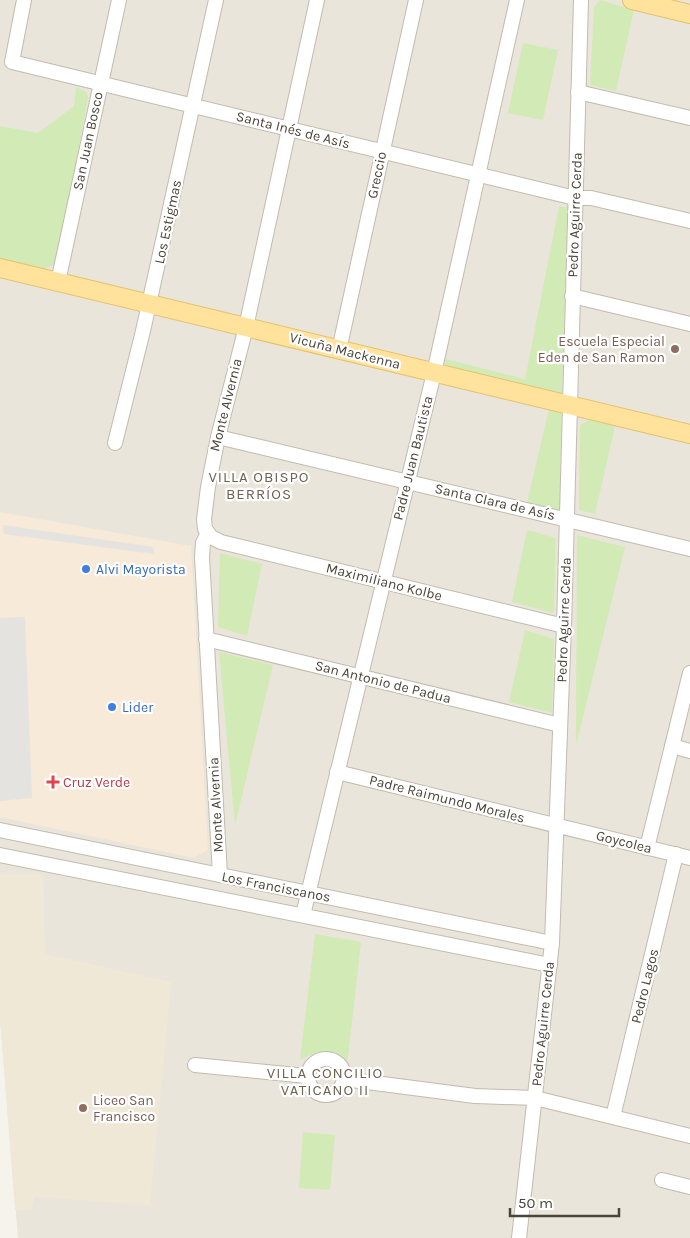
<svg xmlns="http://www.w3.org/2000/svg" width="690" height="1238" font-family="Karla,sans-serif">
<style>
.residential{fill:#eae5da}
.commercial{fill:#f7ead8}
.education{fill:#efe8d6}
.green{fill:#d2eab5}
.parking{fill:#e5e3e0}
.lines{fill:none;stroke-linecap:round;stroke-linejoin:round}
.minor-casing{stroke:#c2bbae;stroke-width:16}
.major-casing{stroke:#e6c16a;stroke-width:20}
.minor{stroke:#fff;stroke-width:14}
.major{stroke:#ffe39c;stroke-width:18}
.education-dot{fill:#8d6e63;stroke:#fff;stroke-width:2}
.shop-dot{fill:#3f7fe0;stroke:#fff;stroke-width:2}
.health-dot{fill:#e0444e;stroke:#fff;stroke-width:2}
.labels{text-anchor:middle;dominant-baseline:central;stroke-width:4.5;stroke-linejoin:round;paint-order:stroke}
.street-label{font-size:14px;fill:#4b4439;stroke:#fff}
.education-label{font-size:14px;fill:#785e54;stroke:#fff;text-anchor:end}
.shop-label{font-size:14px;fill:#366cbe;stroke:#fff;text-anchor:start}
.health-label{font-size:14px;fill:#be3a42;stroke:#fff;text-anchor:start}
.neighbourhood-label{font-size:15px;letter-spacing:1px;fill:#6e6250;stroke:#fff}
</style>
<rect width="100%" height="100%" fill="#f6f3ec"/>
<polygon class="residential" points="0,0 690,0 690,1238 18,1238 0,1018"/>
<polygon class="commercial" points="0,512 191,546 208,850 194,858 0,817"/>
<polygon class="education" points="0,874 43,874 45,954 171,982 150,1205 35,1197 32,1209 15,1210 0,1019"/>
<g class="green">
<polygon points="600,0 634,10 616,91 590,85 594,7"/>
<polygon points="523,43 558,50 543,120 508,113"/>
<polygon points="76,87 86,92 88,97 59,258 53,265 43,269 0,261 0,126 38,133 74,106"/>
<polygon points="559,207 568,207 562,392 560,397 444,368 446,359 525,379"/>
<polygon points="549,409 561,413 560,510 527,503"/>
<polygon points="589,420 615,426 595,514 579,510 580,425"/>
<polygon points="527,530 556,538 554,613 512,602"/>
<polygon points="577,535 625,547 576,745"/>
<polygon points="220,553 262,564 247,636 218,627"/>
<polygon points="525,630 554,639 552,713 509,702"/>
<polygon points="219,652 273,665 235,825"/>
<path d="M 315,934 L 361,942 L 347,1066 C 326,1053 323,1048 300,1060 Z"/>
<polygon points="303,1132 335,1135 330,1190 299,1188"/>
</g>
<g class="parking">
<polygon points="3,525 153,547 154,554 4,534"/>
<polygon points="25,617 32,798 0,801 0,618"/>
</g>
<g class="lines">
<g class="minor-casing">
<g id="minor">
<polyline points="24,0 12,62 575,198 591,198 690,221"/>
<polyline points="317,0 246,327 218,437 208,487 204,519 205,529 211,537 221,542 564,626"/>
<polyline points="578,92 690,118"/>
<polyline points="58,282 119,0"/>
<polyline points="572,296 690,324"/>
<polyline points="339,350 416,0"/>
<polyline points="218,437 690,549"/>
<polyline points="115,443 143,331 216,0"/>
<polyline points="208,533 203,543 202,557 220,875"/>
<polyline points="206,639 560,725"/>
<polyline points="672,746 690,751"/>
<polyline points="337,772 690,858"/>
<polyline points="0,830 552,943"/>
<polyline points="647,848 690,673"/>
<polyline points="0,855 550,965"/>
<polyline points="303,915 434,373 517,0"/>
<circle cx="326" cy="1077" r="18"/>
<polyline points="195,1065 307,1076"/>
<polyline points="344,1079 475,1096 535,1098 690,1136"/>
<polyline points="613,1117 676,854"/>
<polyline points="662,1180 690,1187"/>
<polyline points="519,1238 552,943 564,626 581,0"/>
</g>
</g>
<g class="major-casing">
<g id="major">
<polyline points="632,0 690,14"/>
<polyline points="0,268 690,434"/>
</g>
</g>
<use href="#minor" class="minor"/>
<use href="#major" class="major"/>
</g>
<g class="education-dot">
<circle cx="675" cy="349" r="5"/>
<circle cx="83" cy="1108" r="5"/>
</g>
<g class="shop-dot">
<circle cx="86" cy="569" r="5"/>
<circle cx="112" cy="707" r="5"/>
</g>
<path class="health-dot" d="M50.5 774.5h5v5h5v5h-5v5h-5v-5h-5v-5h5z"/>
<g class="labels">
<g class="street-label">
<text transform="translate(293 130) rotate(14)">Santa Inés de Asís</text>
<text transform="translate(88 141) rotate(-78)">San Juan Bosco</text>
<text transform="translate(377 175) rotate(-78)">Greccio</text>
<text transform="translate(575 215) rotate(-88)">Pedro Aguirre Cerda</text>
<text transform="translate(168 222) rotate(-78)">Los Estigmas</text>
<text transform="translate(345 351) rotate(14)">Vicuña Mackenna</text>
<text transform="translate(226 405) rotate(-76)">Monte Alvernia</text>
<text transform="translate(413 458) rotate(-76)">Padre Juan Bautista</text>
<text transform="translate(495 502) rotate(13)">Santa Clara de Asís</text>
<text transform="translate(384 582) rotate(14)">Maximiliano Kolbe</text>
<text transform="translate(564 620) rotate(-88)">Pedro Aguirre Cerda</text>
<text transform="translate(383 682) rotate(14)">San Antonio de Padua</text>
<text transform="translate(447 799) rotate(14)">Padre Raimundo Morales</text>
<text transform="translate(216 805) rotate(-93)">Monte Alvernia</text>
<text transform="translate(624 842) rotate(14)">Goycolea</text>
<text transform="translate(276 887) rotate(11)">Los Franciscanos</text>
<text transform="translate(645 986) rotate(-76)">Pedro Lagos</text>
<text transform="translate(543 1024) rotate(-84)">Pedro Aguirre Cerda</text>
</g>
<g class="education-label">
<text x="665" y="341">Escuela Especial<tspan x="665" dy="16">Eden de San Ramon</tspan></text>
<text x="93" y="1100" text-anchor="start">Liceo San<tspan x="93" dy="16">Francisco</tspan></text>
</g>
<g class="shop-label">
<text x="96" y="569">Alvi Mayorista</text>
<text x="122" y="707">Lider</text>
</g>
<g class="health-label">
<text x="63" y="782">Cruz Verde</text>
</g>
<g class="neighbourhood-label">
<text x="259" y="477">VILLA OBISPO<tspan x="259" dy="17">BERRÍOS</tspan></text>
<text x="325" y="1073">VILLA CONCILIO<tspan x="325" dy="17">VATICANO II</tspan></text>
</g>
</g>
<path d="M510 1208v8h109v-8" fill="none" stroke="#4b4439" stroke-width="2.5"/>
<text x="518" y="1208" font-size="15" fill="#4b4439" stroke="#ffffff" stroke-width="4" paint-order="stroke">50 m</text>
</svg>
